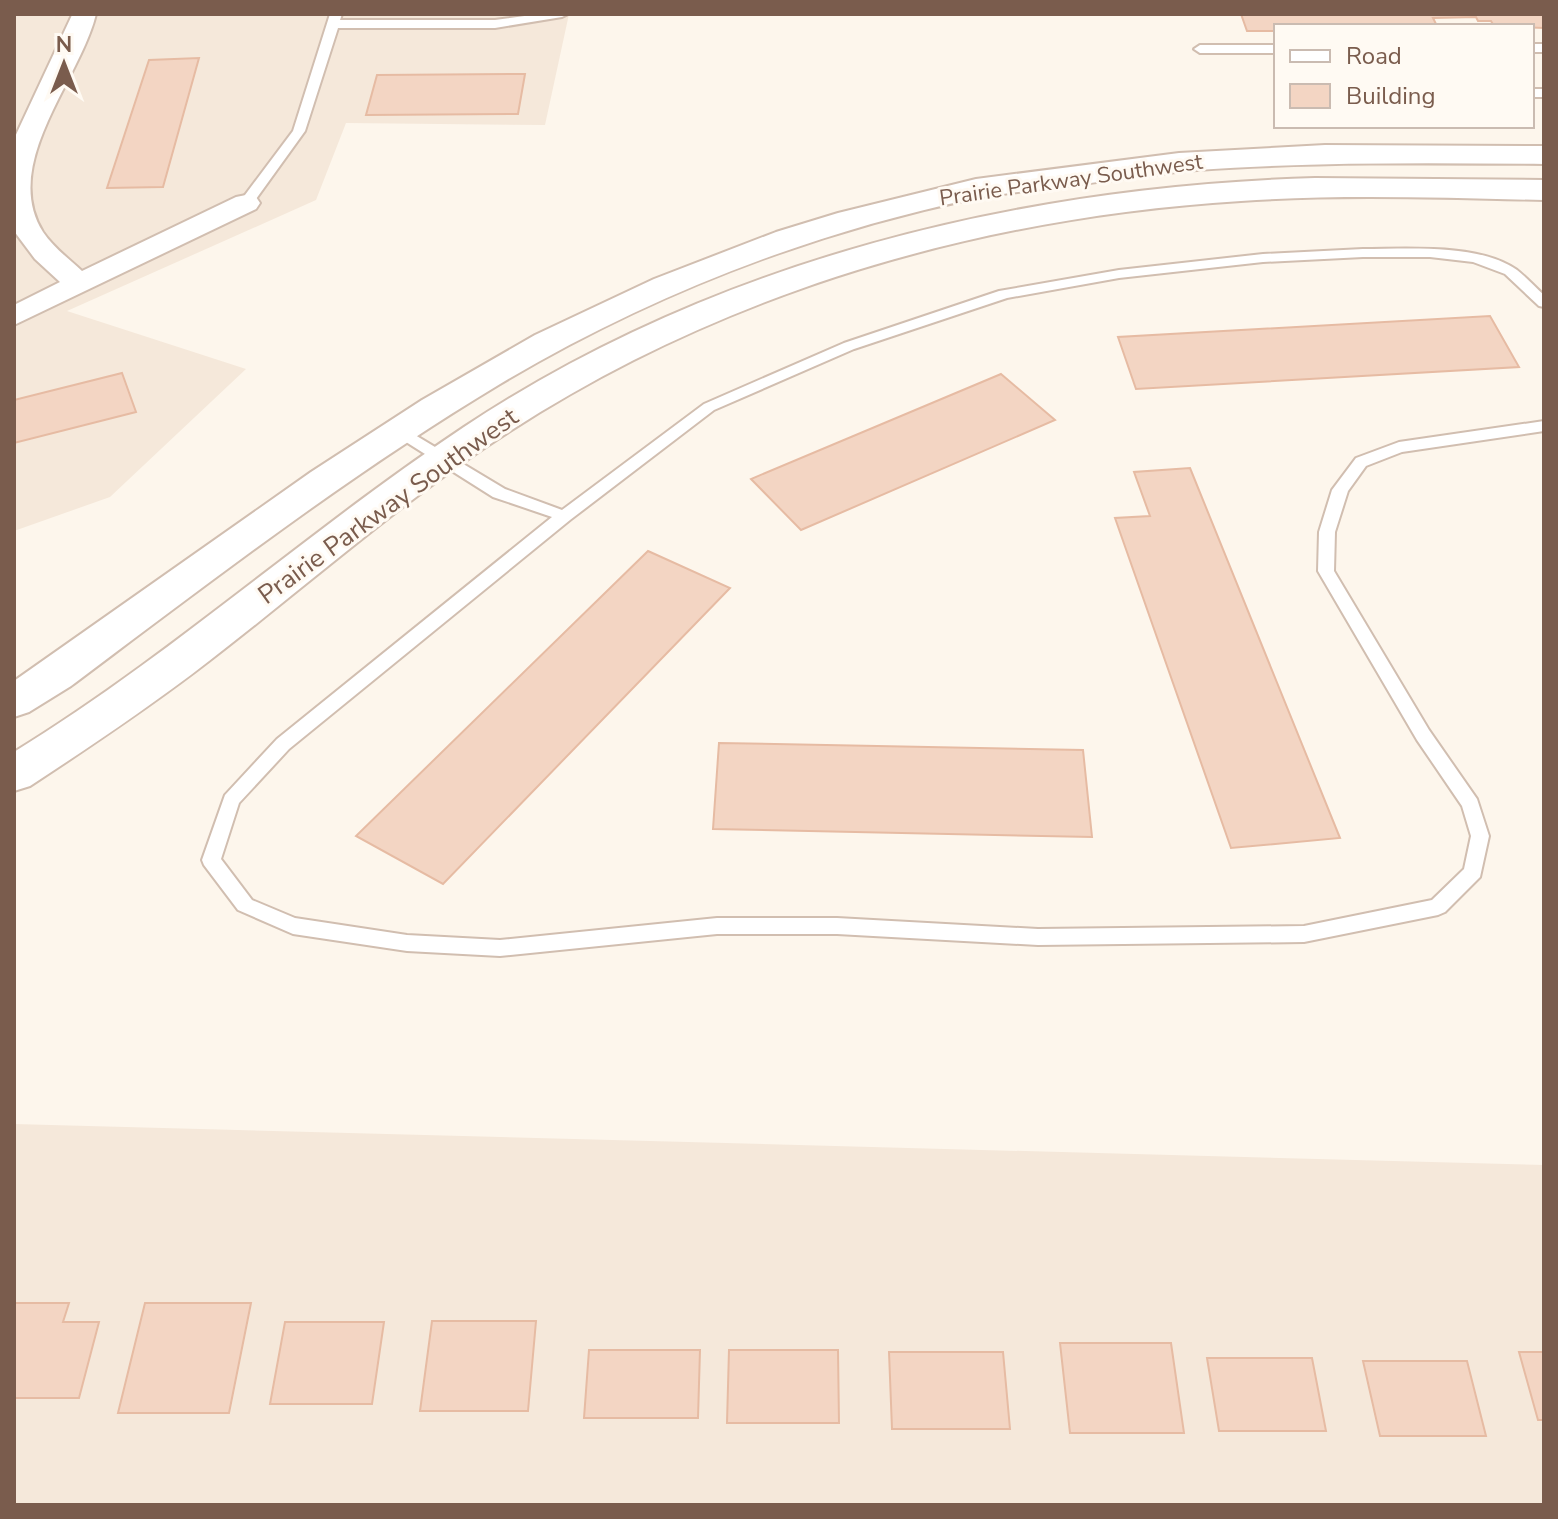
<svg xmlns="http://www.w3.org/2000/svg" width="1558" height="1519" font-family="'Nunito Sans',sans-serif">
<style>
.residential{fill:#f5e8da}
.building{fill:#f3d5c3;stroke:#e6bba3;stroke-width:2}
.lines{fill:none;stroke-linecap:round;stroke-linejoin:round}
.service-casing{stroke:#d1beb0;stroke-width:4}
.minor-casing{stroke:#d1beb0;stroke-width:4}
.tertiary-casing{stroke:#d1beb0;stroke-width:4}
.service{fill:#fff;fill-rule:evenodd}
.minor{fill:#fff;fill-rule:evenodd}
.tertiary{fill:#fff;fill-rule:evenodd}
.labels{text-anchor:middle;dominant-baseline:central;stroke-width:6;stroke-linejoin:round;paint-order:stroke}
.far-street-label{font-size:22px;fill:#7a5c4d;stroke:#fffaf3}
.street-label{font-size:26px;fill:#7a5c4d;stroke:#fffaf3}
</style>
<rect width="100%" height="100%" fill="#fdf6ec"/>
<g class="residential">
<polygon points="14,14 569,14 545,125 346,123 316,200 67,311 246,369 110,497 14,531"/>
<polygon points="14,1124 1544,1165 1544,1505 14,1505"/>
</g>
<g class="building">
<polygon points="1241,14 1544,14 1544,28 1494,26 1491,21 1478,21 1476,17 1433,18 1437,26 1276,26 1276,31 1247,31"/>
<polygon points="199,58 163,187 107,188 149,60"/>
<polygon points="525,74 518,114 366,115 377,75"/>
<polygon points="1490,316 1519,367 1136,389 1118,337"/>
<polygon points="122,373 136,412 14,443 14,400"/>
<polygon points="1001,374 1055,420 801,530 751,479"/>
<polygon points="1190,468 1340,838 1231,848 1115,518 1150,516 1134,472"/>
<polygon points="648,551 730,588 443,884 356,836"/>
<polygon points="719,743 1083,750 1092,837 713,829"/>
<polygon points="14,1303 69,1303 63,1322 99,1322 79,1398 14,1398"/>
<polygon points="145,1303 251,1303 229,1413 118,1413"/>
<polygon points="432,1321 536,1321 528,1411 420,1411"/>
<polygon points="285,1322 384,1322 372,1404 270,1404"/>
<polygon points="1060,1343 1171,1343 1184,1433 1070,1433"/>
<polygon points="589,1350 700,1350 698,1418 584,1418"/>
<polygon points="729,1350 838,1350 839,1423 727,1423"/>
<polygon points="889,1352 1003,1352 1010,1429 892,1429"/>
<polygon points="1519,1352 1544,1352 1544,1420 1538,1420"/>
<polygon points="1207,1358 1312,1358 1326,1431 1219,1431"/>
<polygon points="1363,1361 1467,1361 1486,1436 1380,1436"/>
</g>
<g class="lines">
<g class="service-casing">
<g id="service">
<polygon points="330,14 342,14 340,20 495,20 539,14 568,14 562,17 495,28 338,28 305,131 251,206 241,206 239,203 293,131"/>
<rect x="1532" y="44" width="12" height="8"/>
<polygon points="1276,45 1276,53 1200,53 1194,49 1200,45"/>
<rect x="1532" y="89" width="12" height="8"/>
<path d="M 1363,249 C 1407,249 1479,243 1517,270 C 1526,277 1535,287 1544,295 L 1544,307 L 1539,306 L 1505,274 L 1473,262 L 1430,257 L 1363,257 L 1263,262 L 1119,278 L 1007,298 L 854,349 L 714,410 L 570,520 L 289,749 L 239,803 L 221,859 L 252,900 L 295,918 L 407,935 L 500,940 L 717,918 L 837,918 L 1038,929 L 1304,926 L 1432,900 L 1464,869 L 1471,836 L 1462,806 L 1417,740 L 1318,571 L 1319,532 L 1332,490 L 1356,458 L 1399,442 L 1544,421 L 1544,431 L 1402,452 L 1366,466 L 1348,491 L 1335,532 L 1334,571 L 1429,730 L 1477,799 L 1489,836 L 1480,877 L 1445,912 L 1438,915 L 1304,942 L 1038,945 L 837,934 L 717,934 L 500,956 L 407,951 L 293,934 L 238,910 L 204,865 L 202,860 L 225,795 L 277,739 L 552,517 L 493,497 L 395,435 L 395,429 L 405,429 L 505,489 L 562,510 L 704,404 L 844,343 L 999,291 L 1119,270 L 1263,254 Z"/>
</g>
</g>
<g class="minor-casing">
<path id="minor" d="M 96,14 C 80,80 0,164 43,232 C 53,247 69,259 82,271 L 236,197 L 246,195 L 256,197 L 260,203 L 256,209 L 14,325 L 14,305 L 60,282 L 35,259 L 14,231 L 14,139 L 72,15 Z"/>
</g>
<g class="tertiary-casing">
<g id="tertiary">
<path d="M 1325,145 L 1544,146 L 1544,164 C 1428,163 1312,162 1197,170 C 1151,174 1106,181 1060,187 C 1031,191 1001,193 972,199 C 807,234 646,297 500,384 C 350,474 211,581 71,686 L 29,712 L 14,717 L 14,681 L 311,472 L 422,400 L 535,335 L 654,279 L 776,232 L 838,213 L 976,179 L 1179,153 Z"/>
<path d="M 1315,178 L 1544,180 L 1544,200 C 1443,198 1342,194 1241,201 C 983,217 728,290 510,431 C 404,499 309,584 209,661 C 151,706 91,746 30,786 L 14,791 L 14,752 C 172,655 309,530 464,427 C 714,261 1017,187 1315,178 Z"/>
</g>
</g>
<use href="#service" class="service"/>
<use href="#minor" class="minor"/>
<use href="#tertiary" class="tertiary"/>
</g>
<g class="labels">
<g class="far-street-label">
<text transform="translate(1071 180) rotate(-8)">Prairie Parkway Southwest</text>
</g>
<g class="street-label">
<text transform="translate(388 506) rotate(-36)">Prairie Parkway Southwest</text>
</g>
</g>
<rect width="1558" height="1519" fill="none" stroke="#7a5c4d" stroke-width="32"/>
<rect x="1274" y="24" width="260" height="104" fill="#fffaf3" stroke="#cabbb1" stroke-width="2"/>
<rect x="1290" y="50" width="40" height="12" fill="#ffffff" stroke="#cabbb1" stroke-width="2"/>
<text x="1346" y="64" font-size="24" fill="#7a5c4d">Road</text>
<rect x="1290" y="84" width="40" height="24" fill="#f3d5c3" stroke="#cabbb1" stroke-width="2"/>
<text x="1346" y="104" font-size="24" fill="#7a5c4d">Building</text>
<g transform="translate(64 64)" stroke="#fffaf3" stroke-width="6" paint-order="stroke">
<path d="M0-6L14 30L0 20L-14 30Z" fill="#7a5c4d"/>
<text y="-12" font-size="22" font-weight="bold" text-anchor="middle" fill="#7a5c4d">N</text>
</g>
</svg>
